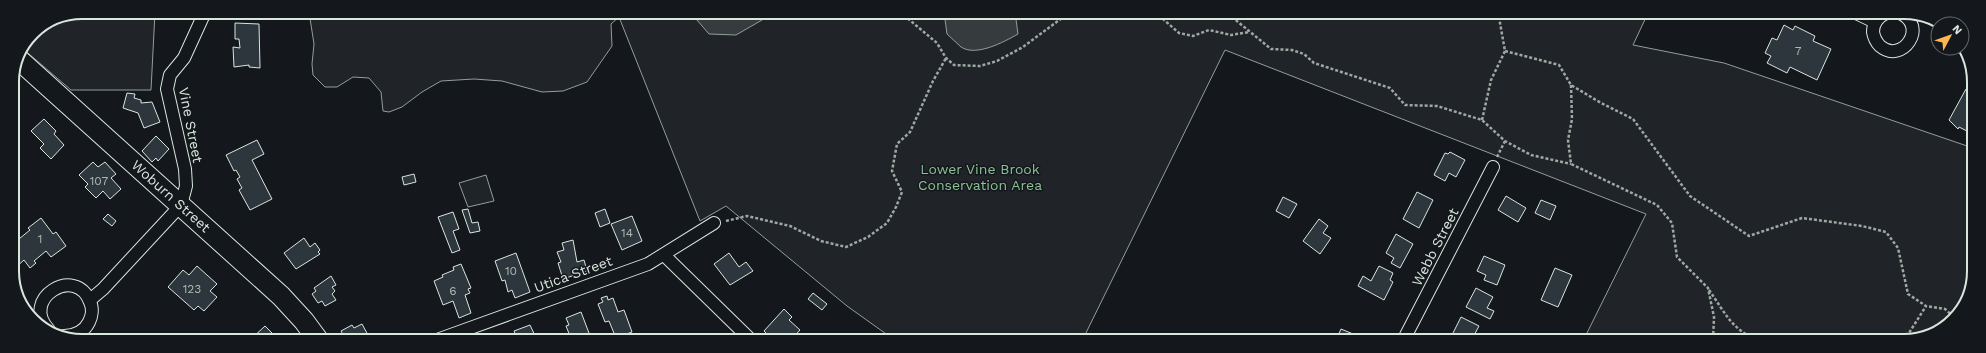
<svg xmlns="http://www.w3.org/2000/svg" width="1986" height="353" font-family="'Work Sans',sans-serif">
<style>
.green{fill:#202428;stroke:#939e99}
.water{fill:#363b3e;stroke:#939e99}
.building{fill:#2c363c;stroke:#d8e6dc}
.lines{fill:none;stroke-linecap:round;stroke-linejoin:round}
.street-casing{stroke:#d8e6dc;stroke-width:14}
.primary-casing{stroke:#d8e6dc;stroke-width:22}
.path{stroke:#9da8a2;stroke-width:2.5;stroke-dasharray:3 2;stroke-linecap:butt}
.street{stroke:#14181c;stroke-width:12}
.primary{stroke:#14181c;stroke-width:20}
.labels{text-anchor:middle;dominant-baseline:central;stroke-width:3;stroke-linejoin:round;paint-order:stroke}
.number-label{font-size:12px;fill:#adbab4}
.street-label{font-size:14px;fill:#d8e6dc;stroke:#14181c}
.park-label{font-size:14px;fill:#8ac095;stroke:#14181c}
.rim{fill:none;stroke:#d8e6dc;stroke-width:2}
</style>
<rect width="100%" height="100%" fill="#14181c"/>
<g class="green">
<path d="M 82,12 L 155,12 L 151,90 L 71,90 L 22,48 C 40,22 53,18 82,12 Z"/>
<polygon points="309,12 1648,13 1633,45 1724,63 1973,148 1973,280 1950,324 1904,341 1583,341 1646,214 1225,50 1082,341 896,341 847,306 726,206 700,221 619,17 611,24 612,46 587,82 563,91 542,92 502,81 474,79 441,81 422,92 402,107 389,112 383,111 381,92 369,78 353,77 337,87 325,87 313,75 312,64 314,44"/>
<polygon points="486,175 494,201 468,207 459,183"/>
</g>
<g class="water">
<polygon points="690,12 766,12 762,20 736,35 709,34"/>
<path d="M 944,12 L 1015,12 L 1018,34 C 1004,42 976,57 961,47 C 956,43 952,38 947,34 Z"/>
</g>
<g class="building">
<polygon points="235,23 259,24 260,68 249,67 249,65 234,67 233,47 240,48 239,39 235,39"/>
<polygon points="1784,25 1793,30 1795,26 1815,36 1813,41 1831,49 1817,80 1790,67 1787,73 1767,63 1771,56 1765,53 1772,38 1777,40"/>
<polygon points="1973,85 1973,134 1959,127 1958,129 1949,120 1966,89 1969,91"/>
<polygon points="127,93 135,94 134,98 141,100 141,103 152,102 160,122 144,128 138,113 123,108"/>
<polygon points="44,119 56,131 54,134 64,145 51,159 40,148 44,144 31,131"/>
<polygon points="156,136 169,149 158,161 156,158 152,162 142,151"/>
<polygon points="257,140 264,154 252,160 272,199 250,210 239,190 242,188 237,179 240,177 236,170 234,171 226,155"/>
<polygon points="1450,152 1465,160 1456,177 1449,173 1445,181 1434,175 1445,153 1448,154"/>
<polygon points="93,162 98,167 105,162 116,174 111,178 121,189 110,199 103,191 96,198 85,187 88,184 79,175"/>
<polygon points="414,174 416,182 404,185 402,177"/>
<polygon points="1417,192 1433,200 1419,228 1403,219"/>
<polygon points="1506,196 1526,208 1518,222 1498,210"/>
<polygon points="1283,197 1297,204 1289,218 1276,211"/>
<polygon points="1541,200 1556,206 1550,220 1535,213"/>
<polygon points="468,209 472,223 478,222 480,231 470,233 462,210"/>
<polygon points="605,209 610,223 600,227 595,213"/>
<polygon points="453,212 459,229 453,231 460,250 452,253 438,217"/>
<polygon points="108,214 116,221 112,226 103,219"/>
<polygon points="632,216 642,241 622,250 611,224"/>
<polygon points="41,218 53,234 56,232 66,246 51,257 46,251 34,261 36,263 30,268 24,260 15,268 14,243 30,230 28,228"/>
<polygon points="1319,219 1328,226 1323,233 1331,238 1320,254 1303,241"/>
<polygon points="1396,234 1413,244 1400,268 1391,263 1394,258 1386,253"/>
<polygon points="304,238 310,247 315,243 320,250 318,252 320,254 296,269 284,253"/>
<polygon points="573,240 577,262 584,260 587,271 563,279 558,263 561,262 557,252 564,250 562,243"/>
<polygon points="516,253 530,292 515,298 512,290 508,292 505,280 502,281 495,261"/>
<polygon points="729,253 739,267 746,262 753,271 730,285 714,264"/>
<polygon points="1484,256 1505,265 1497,285 1484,280 1486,275 1477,271"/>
<polygon points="461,264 471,288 468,289 470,293 465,295 471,313 459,318 453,301 443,305 434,281 443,277 442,275 454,270 453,267"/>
<polygon points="197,266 217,284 210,291 217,297 204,311 198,306 194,310 168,287 183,270 189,275"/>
<polygon points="1379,266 1393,273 1390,280 1393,282 1384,300 1358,286 1363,276 1371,281"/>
<polygon points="1555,268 1572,275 1558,307 1541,300"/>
<polygon points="331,276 336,285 332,287 335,291 332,294 336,300 325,306 322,301 318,303 312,294 316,291 314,288"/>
<polygon points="1476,288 1493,297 1487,308 1494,311 1490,319 1466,307"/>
<polygon points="813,293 827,304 822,310 808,299"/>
<polygon points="607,296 608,300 613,298 618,312 624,310 632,332 616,338 609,321 605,322 598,304 603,302 601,298"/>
<polygon points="784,309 792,317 789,320 800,330 790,341 781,341 777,338 774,341 764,331"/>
<polygon points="581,312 592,341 572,341 566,326 569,325 566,318"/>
<polygon points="1461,317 1479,326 1471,341 1449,341"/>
<polygon points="362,324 368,335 370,334 374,340 346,340 341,331 352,325 354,328"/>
<polygon points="530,325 537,340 518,341 514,331"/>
<polygon points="265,326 278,339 276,340 250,340"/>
<polygon points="1341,329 1358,336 1356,341 1328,341 1331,335 1337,338"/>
<polygon points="839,334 845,341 833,341"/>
</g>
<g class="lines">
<g class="street-casing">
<g id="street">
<polyline points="1856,13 1875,22"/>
<path d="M 1886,13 C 1878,17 1873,23 1873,32 C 1874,38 1876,42 1880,46 C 1902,65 1929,26 1900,13"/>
<polyline points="664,255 752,341"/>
<polyline points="90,300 103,289 181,205 186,186 185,169 167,89 170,75 184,58 205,12"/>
<path d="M 49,330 C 19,299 76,264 90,302 C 93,308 92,316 89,322 C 84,332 75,336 64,336"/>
<polyline points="437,340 648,264 714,223"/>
<polyline points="1403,341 1493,167"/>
</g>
</g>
<g class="primary-casing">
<polyline id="primary" points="17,58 281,296 304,321 318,340"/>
</g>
<g class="path">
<polyline points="900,12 937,43 946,58 954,65 980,66 997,61 1023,47 1070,12"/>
<polyline points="1155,12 1179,33 1193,36 1209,30 1231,35 1249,32"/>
<polyline points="1231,12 1232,17 1271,49 1292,50 1304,54 1314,63 1390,88 1405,105 1437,106 1482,120 1505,141 1531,155 1571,164"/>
<polyline points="1505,51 1559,65 1571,85 1601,103 1633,119 1690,196 1749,236 1802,218 1862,226 1886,232 1898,248 1908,294 1926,306 1945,309 1954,317"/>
<polyline points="1571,85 1572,119 1568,140 1571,164 1657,205 1672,223 1677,257 1708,288 1714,317 1713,341"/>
<polyline points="1482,120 1491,80 1505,51 1498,12"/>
<polyline points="1497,157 1505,141"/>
<polyline points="726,221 747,216 790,226 821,241 846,247 868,237 887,223 896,207 902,192 892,171 897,144 910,132 933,81 946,58"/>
<path d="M 1709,290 C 1726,314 1731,329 1759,341"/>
<polyline points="1904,341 1926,306"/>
</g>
<use href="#street" class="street"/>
<use href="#primary" class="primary"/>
</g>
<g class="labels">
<g class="number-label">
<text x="1798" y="51">7</text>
<text x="99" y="181">107</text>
<text x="627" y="233">14</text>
<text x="40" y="239">1</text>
<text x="511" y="271">10</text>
<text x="192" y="289">123</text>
<text x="453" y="291">6</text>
</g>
<g class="street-label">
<text transform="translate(191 125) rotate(79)">Vine Street</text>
<text transform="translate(171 196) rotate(42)">Woburn Street</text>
<text transform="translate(1435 247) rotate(-63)">Webb Street</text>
<text transform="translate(573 274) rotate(-20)">Utica Street</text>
</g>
<g class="park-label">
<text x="980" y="169">Lower Vine Brook<tspan x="980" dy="16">Conservation Area</tspan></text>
</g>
</g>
<path d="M0 0H1986V353H0ZM82 19H1904A63 63 0 0 1 1967 82V271A63 63 0 0 1 1904 334H82A63 63 0 0 1 19 271V82A63 63 0 0 1 82 19Z" fill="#14181c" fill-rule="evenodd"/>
<path class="rim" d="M82 19H1904A63 63 0 0 1 1967 82V271A63 63 0 0 1 1904 334H82A63 63 0 0 1 19 271V82A63 63 0 0 1 82 19Z"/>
<g transform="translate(1950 36) rotate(49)"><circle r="19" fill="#14181c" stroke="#626a69"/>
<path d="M0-3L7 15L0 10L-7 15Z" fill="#ffb74d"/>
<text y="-6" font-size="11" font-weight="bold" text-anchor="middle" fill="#d8e6dc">N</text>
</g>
</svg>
